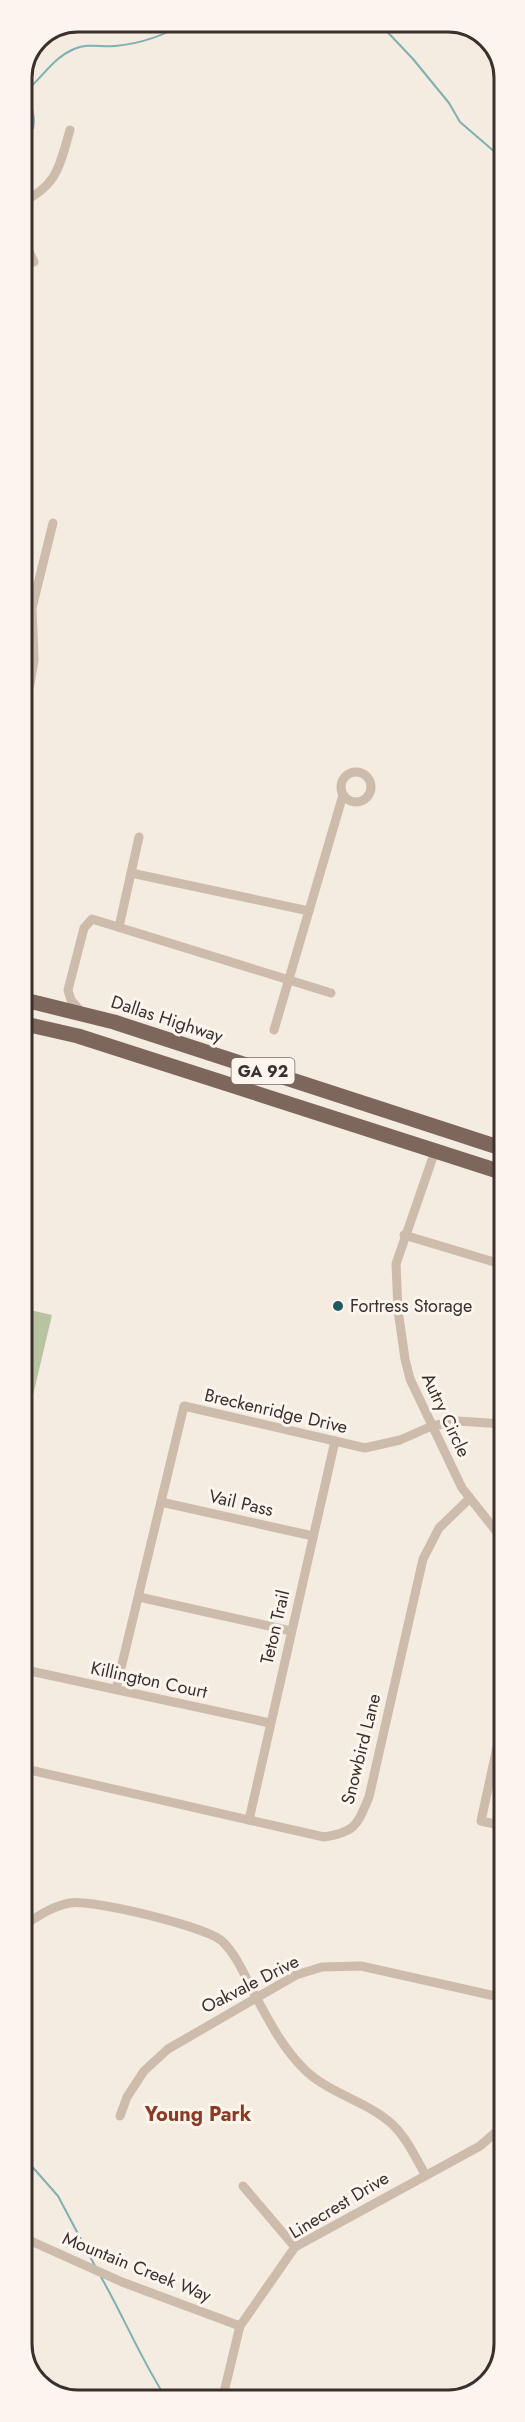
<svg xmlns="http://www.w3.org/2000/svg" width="525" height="2422" font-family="Jost,sans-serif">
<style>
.green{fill:#b8c4a0}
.water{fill:#7fb0b2}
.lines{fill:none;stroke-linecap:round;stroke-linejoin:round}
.stream{stroke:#7fb0b2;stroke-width:2}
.street{stroke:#cdbbac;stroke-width:9}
.primary{stroke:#7d675c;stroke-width:15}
.poi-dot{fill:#1f5a5e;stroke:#fbf5ee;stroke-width:2}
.labels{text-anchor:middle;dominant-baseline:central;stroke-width:6;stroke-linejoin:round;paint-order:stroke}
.shield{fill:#fbf5ee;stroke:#756b66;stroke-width:1.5}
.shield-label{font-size:16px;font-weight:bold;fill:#3b302b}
.street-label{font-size:18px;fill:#3b302b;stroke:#fbf5ee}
.poi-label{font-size:18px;fill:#3b302b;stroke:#fbf5ee;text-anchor:start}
.neighbourhood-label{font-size:20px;font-weight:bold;fill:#8c3b22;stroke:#fbf5ee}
.rim{fill:none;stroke:#3b302b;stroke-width:3}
</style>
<rect width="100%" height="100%" fill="#f4ebe1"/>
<polygon class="green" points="21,1308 52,1315 21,1446"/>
<path class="water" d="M 21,81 C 28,95 38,112 34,129 L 21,133 Z"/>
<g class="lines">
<g class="stream">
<polyline points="377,21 413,59 449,103 460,122 503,159"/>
<path d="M 26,91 C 43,77 53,58 74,49 C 88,43 100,47 115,46 C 140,44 167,34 189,21"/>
<polyline points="21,2154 58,2196 95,2266"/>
<path d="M 101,2277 C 124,2317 142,2362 168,2401"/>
</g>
<g class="street">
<path d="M 21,203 C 58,185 59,167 70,130"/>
<polyline points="21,235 34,262"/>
<polyline points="21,714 30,684 34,660 32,608 53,523"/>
<circle cx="356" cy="787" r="15"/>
<polyline points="131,873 309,911"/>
<polyline points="119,927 139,837"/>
<polyline points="82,1013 71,1000 68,990 84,928 92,919 331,993"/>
<polyline points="274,1030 343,795"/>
<polyline points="435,1151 396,1264 398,1310 405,1359 410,1379 462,1488 504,1541"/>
<polyline points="404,1235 504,1265"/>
<polyline points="161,1502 313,1536"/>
<polyline points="139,1597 291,1631"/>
<polyline points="21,1669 270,1723"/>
<polyline points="116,1689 184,1406 365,1448 400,1440 432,1426 457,1421 504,1424"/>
<polyline points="504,1715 481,1821 504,1826"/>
<path d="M 21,1768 L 324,1837 C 356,1832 357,1825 369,1797 L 423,1559 L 439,1528 L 470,1498"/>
<polyline points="249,1820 335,1441"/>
<polyline points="500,1914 504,1895"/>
<path d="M 21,1927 C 37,1917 52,1906 70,1903 C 92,1899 209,1927 223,1942 C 238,1957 246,1979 256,1997 C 270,2023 283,2048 304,2069 C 329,2094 367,2101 392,2124 C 407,2138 415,2157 425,2174"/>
<polyline points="120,2116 127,2097 144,2071 168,2049 296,1975 322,1967 361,1966 504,1998"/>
<polyline points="243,2186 295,2247"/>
<polyline points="22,2237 122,2282 240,2326"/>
<polyline points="225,2388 240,2326 295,2247 480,2146 504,2125"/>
</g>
<g class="primary">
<polyline points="21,999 114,1022 504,1149"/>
<polyline points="21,1023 78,1036 504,1173"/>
</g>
</g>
<circle class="poi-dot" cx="338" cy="1306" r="6"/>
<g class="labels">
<rect class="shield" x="231.5" y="1058" width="63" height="26" rx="4.5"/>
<g class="shield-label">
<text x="263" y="1071">GA 92</text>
</g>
<g class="street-label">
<text transform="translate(167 1019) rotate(18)">Dallas Highway</text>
<text transform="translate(276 1411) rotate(13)">Breckenridge Drive</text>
<text transform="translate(446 1415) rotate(65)">Autry Circle</text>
<text transform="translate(241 1503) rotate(13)">Vail Pass</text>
<text transform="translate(275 1627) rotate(-77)">Teton Trail</text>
<text transform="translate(149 1680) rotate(12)">Killington Court</text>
<text transform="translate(361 1749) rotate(-76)">Snowbird Lane</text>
<text transform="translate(250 1984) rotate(-27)">Oakvale Drive</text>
<text transform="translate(339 2205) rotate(-31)">Linecrest Drive</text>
<text transform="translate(137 2267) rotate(22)">Mountain Creek Way</text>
</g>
<g class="poi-label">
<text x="350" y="1306">Fortress Storage</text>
</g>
<g class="neighbourhood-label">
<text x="198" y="2114">Young Park</text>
</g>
</g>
<path d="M0 0H525V2422H0ZM78 32H448A46 46 0 0 1 494 78V2344A46 46 0 0 1 448 2390H78A46 46 0 0 1 32 2344V78A46 46 0 0 1 78 32Z" fill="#fbf5ee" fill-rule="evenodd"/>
<path class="rim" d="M78 32H448A46 46 0 0 1 494 78V2344A46 46 0 0 1 448 2390H78A46 46 0 0 1 32 2344V78A46 46 0 0 1 78 32Z"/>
</svg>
